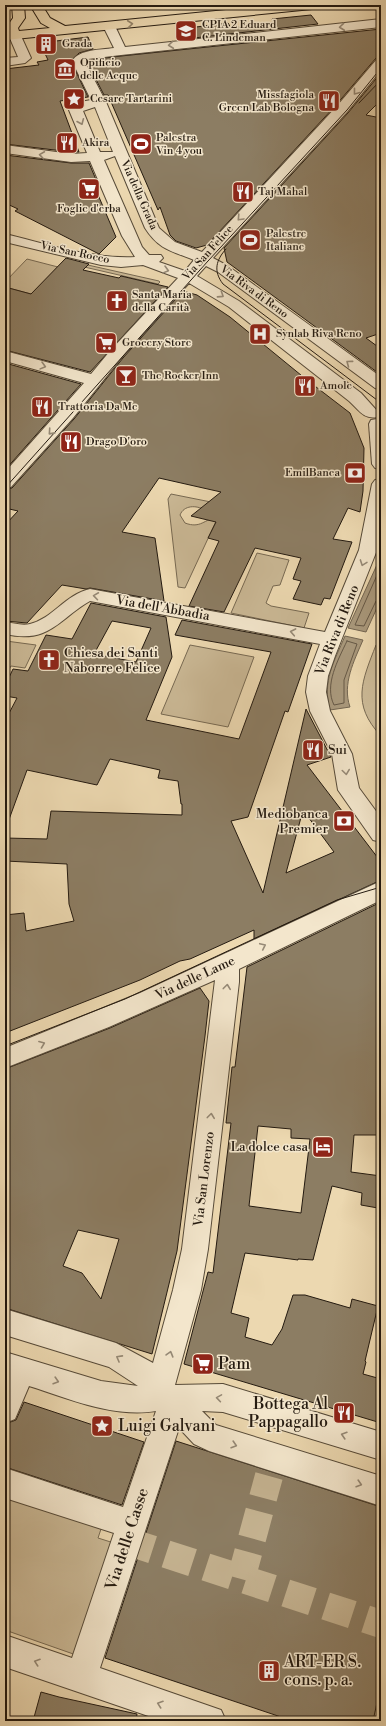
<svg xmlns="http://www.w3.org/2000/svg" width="386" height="1726" font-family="'Libre Bodoni',serif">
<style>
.green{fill:#cab895;stroke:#776952}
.water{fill:#a8977a;stroke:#736550}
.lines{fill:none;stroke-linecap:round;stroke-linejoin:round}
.shore{stroke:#665845;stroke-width:1}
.building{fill:#8c7d63;stroke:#241a10;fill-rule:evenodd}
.minor-tunnel{stroke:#c4b290;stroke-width:28;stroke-dasharray:28 14;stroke-linecap:butt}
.minor-casing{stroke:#564a38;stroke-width:2}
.major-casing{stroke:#241a10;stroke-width:2}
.minor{fill:#f3e6cc;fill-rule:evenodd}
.major{fill:#ecd8b0;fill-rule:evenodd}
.tram{stroke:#241a10;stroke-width:1}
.oneway{stroke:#928268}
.oneway2{stroke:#968a77}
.labels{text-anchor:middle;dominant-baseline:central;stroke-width:3;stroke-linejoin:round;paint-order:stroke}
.far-poi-label{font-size:11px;fill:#241a10;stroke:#f3e6cc;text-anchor:start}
.far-street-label{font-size:11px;fill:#241a10;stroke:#f3e6cc}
.street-label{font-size:13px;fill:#241a10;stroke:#f3e6cc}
.poi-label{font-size:13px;fill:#241a10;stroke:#f3e6cc;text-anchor:start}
.near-poi-label{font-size:16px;fill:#241a10;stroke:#f3e6cc;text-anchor:start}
.near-street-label{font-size:16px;fill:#241a10;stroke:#f3e6cc}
</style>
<rect width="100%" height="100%" fill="#ecd8b0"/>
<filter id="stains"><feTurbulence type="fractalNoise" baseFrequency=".005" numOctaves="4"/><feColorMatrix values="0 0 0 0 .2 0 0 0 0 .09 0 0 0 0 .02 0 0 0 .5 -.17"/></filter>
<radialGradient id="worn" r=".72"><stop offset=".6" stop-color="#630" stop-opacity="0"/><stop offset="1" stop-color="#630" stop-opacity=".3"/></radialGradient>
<g class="green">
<polygon points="27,259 58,267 31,294 5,287 5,282"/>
<polygon points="70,261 159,281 160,282 158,284 67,263"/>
<path d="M 171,494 L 216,503 L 205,510 C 196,505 184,505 180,515 L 185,523 C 201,529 204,519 218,517 L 185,588 L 178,587 L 168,499 Z"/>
<polygon points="257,553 289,560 280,585 273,586 266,603 271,606 309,613 304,628 231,613"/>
<polygon points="6,641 36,645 25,668 11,666 5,676"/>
<polygon points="190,645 254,657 228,727 161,714"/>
<path d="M 376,645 L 381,645 L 381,736 C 351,704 362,681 376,645 Z"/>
<polygon points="5,1490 103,1523 98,1538 117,1544 79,1656 5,1630"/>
</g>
<g class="water">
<polygon points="381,556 381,599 366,632 348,628"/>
<path d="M 345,636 L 363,640 C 354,661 342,684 350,707 L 330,710 C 322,681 334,662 345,636 Z"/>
</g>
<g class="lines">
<g class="shore">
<polyline points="381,566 355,625 364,626 376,601 381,599"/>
<path d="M 347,641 L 357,644 L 344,680 L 344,703 L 334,705 C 324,685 338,660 347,641 Z"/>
</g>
</g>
<g class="building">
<polygon points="311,15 318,24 194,38 188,28 228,23 231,28 275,24 272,19"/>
<polygon points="381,29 381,57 376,58 336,105 207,245 196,248 176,241 170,235 160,207 158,210 108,95 104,95 87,62 89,60 121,56"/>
<polygon points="88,37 93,49 79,53 71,61 88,97 60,101 79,152 71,152 5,144 5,69 39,65 37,62 48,60 40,43"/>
<polygon points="380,74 381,100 366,115 381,118 381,333 366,338 381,349 381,375 227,262 224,248 348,113"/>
<polygon points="5,155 71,163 89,163 97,182 93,183 116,237 99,254 15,211 18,209 5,203"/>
<polygon points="66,258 89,264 83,270 119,278 121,276 168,287 90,372 5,350 5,287 31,294"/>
<polygon points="183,291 197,295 230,317 307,380 350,413 364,448 363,491 360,512 348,508 333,539 352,542 330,599 324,598 321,605 293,599 301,581 293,579 301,558 255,548 224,612 189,606 219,541 208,538 216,522 191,516 221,492 159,478 122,532 155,538 164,601 90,588 86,589 62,585 27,623 5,621 5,525 18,511 5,508 5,489 12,488 74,419 123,358"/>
<polygon points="5,363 81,384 5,470"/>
<path d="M 91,603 L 166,617 L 172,657 L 146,720 L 239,739 L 271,652 L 175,635 L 182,620 L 312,644 L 288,712 L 285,711 L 248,817 L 231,821 L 263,893 L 306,709 L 331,757 L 307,765 L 381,862 L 381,880 L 254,939 L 254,930 L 190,959 L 180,961 L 140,980 L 5,1033 L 5,915 L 24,913 L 26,931 L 74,921 L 69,904 L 67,864 L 5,861 L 5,838 L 47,839 L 51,811 L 182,815 L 182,804 L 181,804 L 178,781 L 158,778 L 160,770 L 110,759 L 97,785 L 27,770 L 7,825 L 5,825 L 5,721 L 17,698 L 5,696 L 5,686 L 13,669 L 28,671 L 46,635 L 72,639 ZM 112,621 L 151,628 L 136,662 L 94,654 ZM 303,810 L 334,852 L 286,873 Z"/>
<path d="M 381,902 L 381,1135 L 354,1135 L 351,1172 L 381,1176 L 378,1208 L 361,1205 L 362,1193 L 332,1186 L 313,1260 L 298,1259 L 298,1260 L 245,1253 L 231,1313 L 249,1318 L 245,1337 L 272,1345 L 282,1329 L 293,1295 L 305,1295 L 350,1308 L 352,1299 L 378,1306 L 365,1361 L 366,1362 L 363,1374 L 381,1379 L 381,1423 L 184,1364 L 208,1272 L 213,1273 L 231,1123 L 226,1123 L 232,1067 L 235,1067 L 247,967 ZM 258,1126 L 291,1129 L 291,1138 L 310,1139 L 301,1213 L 249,1206 Z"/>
<path d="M 200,988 L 209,1001 L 205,1036 L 177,1251 L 152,1354 L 5,1308 L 5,1069 L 110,1028 ZM 78,1230 L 119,1239 L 101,1299 L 82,1273 L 63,1266 Z"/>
<polygon points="24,1402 144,1442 122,1505 5,1467 5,1424 16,1420"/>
<polygon points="176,1441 381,1507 381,1684 373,1721 293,1721 105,1658"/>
<polygon points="41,1692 59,1697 137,1714 136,1721 33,1721"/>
</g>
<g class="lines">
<g class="minor-tunnel">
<polyline points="126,1541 381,1624"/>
<polyline points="241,1579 269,1476"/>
</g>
<g class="minor-casing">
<g id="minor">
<path d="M 381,19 L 381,27 L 121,55 L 88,59 L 85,62 L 106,102 L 159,228 L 175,242 L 202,252 L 337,106 L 377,59 L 381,58 L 381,70 L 347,112 L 213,258 L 228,266 L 381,377 L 381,390 L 375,388 L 218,272 L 206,266 L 197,276 L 239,301 L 361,393 L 379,413 L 377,417 C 364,420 358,409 349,401 L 229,307 L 189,283 L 122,357 L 73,418 L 11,487 L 5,488 L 5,472 L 84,383 L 5,361 L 5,351 L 91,374 L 110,351 L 178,278 L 143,265 L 121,267 L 101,265 L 5,242 L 5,234 C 48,244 90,259 135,257 L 122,236 L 90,161 L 71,162 L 5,153 L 5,145 L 71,154 L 87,153 L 69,110 L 75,103 L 91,100 L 72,61 C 80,49 100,50 114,48 L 103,26 L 109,22 L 115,26 L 125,47 ZM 95,107 L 113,152 L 100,152 L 83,111 ZM 115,156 L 145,228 C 159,250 172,251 194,260 L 185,271 L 159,262 L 163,258 L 161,255 L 149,255 L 142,247 L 104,160 Z"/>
<polygon points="15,32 21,36 31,58 25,63 5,66 5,58 18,57 9,36"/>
<polygon points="377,419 381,420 381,469 375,468 372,464 369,424 371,420"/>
<path d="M 381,479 L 381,530 L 377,550 L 335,656 L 328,676 L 326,692 L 330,711 L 352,754 L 359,788 L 381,818 L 381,842 L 373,840 L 338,790 L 332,754 L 310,711 L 306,692 L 308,676 L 320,644 L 90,601 C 57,620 50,644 5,634 L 5,622 C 13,623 22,626 30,624 C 52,619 66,594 90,589 L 325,632 L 359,550 L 372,484 L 375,480 Z"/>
<path d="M 381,881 L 381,900 L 239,969 L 239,982 L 208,1249 L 201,1290 L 175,1385 L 223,1384 L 381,1432 L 381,1460 L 223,1412 L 202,1411 L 216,1425 L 381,1476 L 381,1506 L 209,1451 L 194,1444 L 179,1428 L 100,1668 L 221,1710 L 226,1721 L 163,1721 L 5,1667 L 5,1635 L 72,1658 L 114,1533 L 5,1498 L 5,1468 L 123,1507 L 156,1411 C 113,1418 70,1399 29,1386 L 15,1419 L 5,1423 L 5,1352 L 101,1381 L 138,1386 L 109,1367 L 5,1335 L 5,1309 L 116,1343 L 153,1363 L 173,1290 L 182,1249 L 215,980 L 109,1027 L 5,1068 L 5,1048 L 140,993 Z"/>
</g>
</g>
<g class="major-casing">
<polygon id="major" points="12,5 24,5 25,18 18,28 19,31 50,28 41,23 30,5 42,5 50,18 65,26 277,5 318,5 312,9 5,40 5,32 7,32 6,28 13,18"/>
</g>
<use href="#minor" class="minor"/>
<use href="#major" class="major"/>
<g class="tram">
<polyline points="359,103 381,80"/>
<path d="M 226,249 C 216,260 213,271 223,284 L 381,403"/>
<polyline points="5,488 208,261 347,110 381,68"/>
<polyline points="5,1046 125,999 337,900 381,887"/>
</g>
</g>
<defs><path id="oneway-chevron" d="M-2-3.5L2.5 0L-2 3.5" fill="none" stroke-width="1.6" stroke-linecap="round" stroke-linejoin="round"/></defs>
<use class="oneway" href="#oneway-chevron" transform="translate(130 24) rotate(-6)"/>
<g class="oneway2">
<use href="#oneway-chevron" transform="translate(342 27) rotate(174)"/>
<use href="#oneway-chevron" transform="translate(171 45) rotate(174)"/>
<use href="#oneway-chevron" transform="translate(356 92) rotate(128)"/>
<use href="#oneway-chevron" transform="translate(81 122) rotate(67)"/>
<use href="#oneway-chevron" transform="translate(42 155) rotate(-172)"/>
<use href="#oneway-chevron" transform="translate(240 218) rotate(133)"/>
<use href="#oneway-chevron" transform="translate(166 270) rotate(15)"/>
<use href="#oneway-chevron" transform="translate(221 295) rotate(33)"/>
<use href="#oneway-chevron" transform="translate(349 363) rotate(-143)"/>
<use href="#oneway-chevron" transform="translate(43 366) rotate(15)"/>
<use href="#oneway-chevron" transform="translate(51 432) rotate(132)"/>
<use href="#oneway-chevron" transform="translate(363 563) rotate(110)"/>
<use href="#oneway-chevron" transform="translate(96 596) rotate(-172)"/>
<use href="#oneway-chevron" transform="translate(293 632) rotate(-169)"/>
<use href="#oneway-chevron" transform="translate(346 772) rotate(82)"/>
<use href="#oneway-chevron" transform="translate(263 946) rotate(-25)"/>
<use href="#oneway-chevron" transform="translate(227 987) rotate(-83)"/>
<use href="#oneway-chevron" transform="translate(42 1044) rotate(-21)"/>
<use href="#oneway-chevron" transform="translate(211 1116) rotate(-83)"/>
<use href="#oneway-chevron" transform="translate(170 1354) rotate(-74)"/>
<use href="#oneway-chevron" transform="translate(119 1358) rotate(-151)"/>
<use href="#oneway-chevron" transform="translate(56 1381) rotate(17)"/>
<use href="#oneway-chevron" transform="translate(219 1398) rotate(-171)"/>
<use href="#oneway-chevron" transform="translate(344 1435) rotate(-163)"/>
<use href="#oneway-chevron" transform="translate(234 1445) rotate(17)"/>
<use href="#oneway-chevron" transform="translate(359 1484) rotate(17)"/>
<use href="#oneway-chevron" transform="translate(37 1662) rotate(-161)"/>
<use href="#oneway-chevron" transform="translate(160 1704) rotate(-161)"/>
</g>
<defs>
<g id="university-square" transform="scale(1.15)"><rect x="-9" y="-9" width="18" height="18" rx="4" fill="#8f2418" stroke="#f3e6cc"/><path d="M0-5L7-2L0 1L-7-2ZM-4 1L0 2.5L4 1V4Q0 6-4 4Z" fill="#fff"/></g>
<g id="building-square" transform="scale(1.15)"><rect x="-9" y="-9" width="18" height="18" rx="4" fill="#8f2418" stroke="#f3e6cc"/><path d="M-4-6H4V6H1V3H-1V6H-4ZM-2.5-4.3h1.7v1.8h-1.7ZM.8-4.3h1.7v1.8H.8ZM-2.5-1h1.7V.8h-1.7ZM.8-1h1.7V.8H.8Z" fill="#fff"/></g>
<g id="museum-square" transform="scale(1.15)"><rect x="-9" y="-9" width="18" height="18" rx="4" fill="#8f2418" stroke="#f3e6cc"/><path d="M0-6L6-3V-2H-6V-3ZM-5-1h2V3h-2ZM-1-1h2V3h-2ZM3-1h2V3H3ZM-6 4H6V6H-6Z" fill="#fff"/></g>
<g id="sight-square" transform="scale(1.15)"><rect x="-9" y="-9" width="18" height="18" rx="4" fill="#8f2418" stroke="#f3e6cc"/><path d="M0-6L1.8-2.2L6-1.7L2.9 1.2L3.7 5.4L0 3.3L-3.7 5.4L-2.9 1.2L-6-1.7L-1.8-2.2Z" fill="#fff"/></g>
<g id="restaurant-square" transform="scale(1.15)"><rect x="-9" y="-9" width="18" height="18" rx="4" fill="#8f2418" stroke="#f3e6cc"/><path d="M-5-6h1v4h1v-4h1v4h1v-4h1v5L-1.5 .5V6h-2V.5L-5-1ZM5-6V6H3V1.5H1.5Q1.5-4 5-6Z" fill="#fff"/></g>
<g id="stadium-square" transform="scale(1.15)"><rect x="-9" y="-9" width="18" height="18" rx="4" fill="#8f2418" stroke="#f3e6cc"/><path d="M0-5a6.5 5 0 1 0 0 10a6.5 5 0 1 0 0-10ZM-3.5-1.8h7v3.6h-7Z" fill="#fff"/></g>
<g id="supermarket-square" transform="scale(1.15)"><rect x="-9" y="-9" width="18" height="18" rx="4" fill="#8f2418" stroke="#f3e6cc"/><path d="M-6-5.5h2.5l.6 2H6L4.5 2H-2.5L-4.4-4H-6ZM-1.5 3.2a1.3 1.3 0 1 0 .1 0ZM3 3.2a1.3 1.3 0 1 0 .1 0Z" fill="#fff"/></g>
<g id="church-square" transform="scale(1.15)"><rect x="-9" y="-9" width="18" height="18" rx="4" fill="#8f2418" stroke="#f3e6cc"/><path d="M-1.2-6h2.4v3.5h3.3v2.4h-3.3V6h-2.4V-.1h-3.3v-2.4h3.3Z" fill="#fff"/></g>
<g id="hospital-square" transform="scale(1.15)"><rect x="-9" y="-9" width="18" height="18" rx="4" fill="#8f2418" stroke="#f3e6cc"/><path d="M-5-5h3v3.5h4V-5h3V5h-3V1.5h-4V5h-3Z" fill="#fff"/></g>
<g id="bar-square" transform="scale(1.15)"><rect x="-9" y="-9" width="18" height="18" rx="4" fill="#8f2418" stroke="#f3e6cc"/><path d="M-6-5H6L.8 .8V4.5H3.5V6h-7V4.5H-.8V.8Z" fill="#fff"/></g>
<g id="bank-square" transform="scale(1.15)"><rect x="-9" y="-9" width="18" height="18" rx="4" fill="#8f2418" stroke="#f3e6cc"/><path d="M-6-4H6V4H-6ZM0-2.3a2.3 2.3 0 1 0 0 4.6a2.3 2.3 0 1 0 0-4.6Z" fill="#fff"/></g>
<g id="hotel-square" transform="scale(1.15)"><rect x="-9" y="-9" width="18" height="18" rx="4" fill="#8f2418" stroke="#f3e6cc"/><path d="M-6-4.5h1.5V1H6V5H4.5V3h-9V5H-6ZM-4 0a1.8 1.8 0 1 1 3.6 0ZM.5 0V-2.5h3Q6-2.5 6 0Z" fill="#fff"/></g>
</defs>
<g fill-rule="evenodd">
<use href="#university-square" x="186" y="31"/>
<use href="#building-square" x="46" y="44"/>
<use href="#museum-square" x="65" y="69"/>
<use href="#sight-square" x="74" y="99"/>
<use href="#restaurant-square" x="329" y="101"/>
<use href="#restaurant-square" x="67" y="143"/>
<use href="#stadium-square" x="141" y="144"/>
<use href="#supermarket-square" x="89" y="189"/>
<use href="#restaurant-square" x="243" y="192"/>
<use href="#stadium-square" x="250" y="240"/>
<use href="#church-square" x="117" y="301"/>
<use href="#hospital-square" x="260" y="334"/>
<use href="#supermarket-square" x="106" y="343"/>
<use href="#bar-square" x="126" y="376"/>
<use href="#restaurant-square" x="305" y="386"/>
<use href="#restaurant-square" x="42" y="407"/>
<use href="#restaurant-square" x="71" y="442"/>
<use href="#bank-square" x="355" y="473"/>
<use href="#church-square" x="49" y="660"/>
<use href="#restaurant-square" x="313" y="750"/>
<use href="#bank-square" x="344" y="821"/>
<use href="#hotel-square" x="323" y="1147"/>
<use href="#supermarket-square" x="203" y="1364"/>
<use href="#restaurant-square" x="344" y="1413"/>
<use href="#sight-square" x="102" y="1426"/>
<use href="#building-square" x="269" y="1671"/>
</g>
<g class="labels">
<g class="far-poi-label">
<text x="202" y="25">CPIA 2 Eduard<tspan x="202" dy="13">C. Lindeman</tspan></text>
<text x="62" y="44">Grada</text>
<text x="80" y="63">Opificio<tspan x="80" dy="13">delle Acque</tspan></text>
<text x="314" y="95" text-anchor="end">Missfagiola<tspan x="314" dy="13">Green Lab Bologna</tspan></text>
<text x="90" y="99">Cesare Tartarini</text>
<text x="156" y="138">Palestra<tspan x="156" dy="13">Vin 4 you</tspan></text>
<text x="82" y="143">Akira</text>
<text x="258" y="192">Taj Mahal</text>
<text x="89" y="209" text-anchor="middle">Foglie d'erba</text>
<text x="266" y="234">Palestre<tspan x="266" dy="13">Italiane</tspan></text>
<text x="132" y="295">Santa Maria<tspan x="132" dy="13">della Carità</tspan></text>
<text x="276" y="334">Synlab Riva Reno</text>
<text x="122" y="343">Grocery Store</text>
<text x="142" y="376">The Rocker Inn</text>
<text x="320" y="386">Amole</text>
<text x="58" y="407">Trattoria Da Me</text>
<text x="86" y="442">Drago D'oro</text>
<text x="340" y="473" text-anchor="end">EmilBanca</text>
</g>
<g class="far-street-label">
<text transform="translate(139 195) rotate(66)">Via della Grada</text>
<text transform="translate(75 253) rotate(12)">Via San Rocco</text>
<text transform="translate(208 253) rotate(-48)">Via San Felice</text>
<text transform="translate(254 292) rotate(36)">Via Riva di Reno</text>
</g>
<g class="street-label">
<text transform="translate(163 608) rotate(10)">Via dell'Abbadia</text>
<text transform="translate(337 630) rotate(-68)">Via Riva di Reno</text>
<text transform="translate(195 978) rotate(-25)">Via delle Lame</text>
<text transform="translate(204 1179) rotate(-83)">Via San Lorenzo</text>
</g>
<g class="poi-label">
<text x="64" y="653">Chiesa dei Santi<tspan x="64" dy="15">Naborre e Felice</tspan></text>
<text x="328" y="750">Sui</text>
<text x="328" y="814" text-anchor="end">Mediobanca<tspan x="328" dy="15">Premier</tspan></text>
<text x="308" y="1147" text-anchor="end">La dolce casa</text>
</g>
<g class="near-poi-label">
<text x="218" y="1364">Pam</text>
<text x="328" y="1404" text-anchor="end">Bottega Al<tspan x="328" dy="18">Pappagallo</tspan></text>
<text x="118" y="1426">Luigi Galvani</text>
<text x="284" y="1662">ART-ER S.<tspan x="284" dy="18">cons. p. a.</tspan></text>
</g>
<g class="near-street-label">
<text transform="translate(127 1539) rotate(-72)">Via delle Casse</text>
</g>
</g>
<rect width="386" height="1726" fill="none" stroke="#ecd8b0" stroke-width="20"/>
<rect x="6" y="6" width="374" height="1714" fill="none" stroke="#241a10" stroke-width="2"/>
<rect x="10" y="10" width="366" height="1706" fill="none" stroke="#241a10"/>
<rect width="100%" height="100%" filter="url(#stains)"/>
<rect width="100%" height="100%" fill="url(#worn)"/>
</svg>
